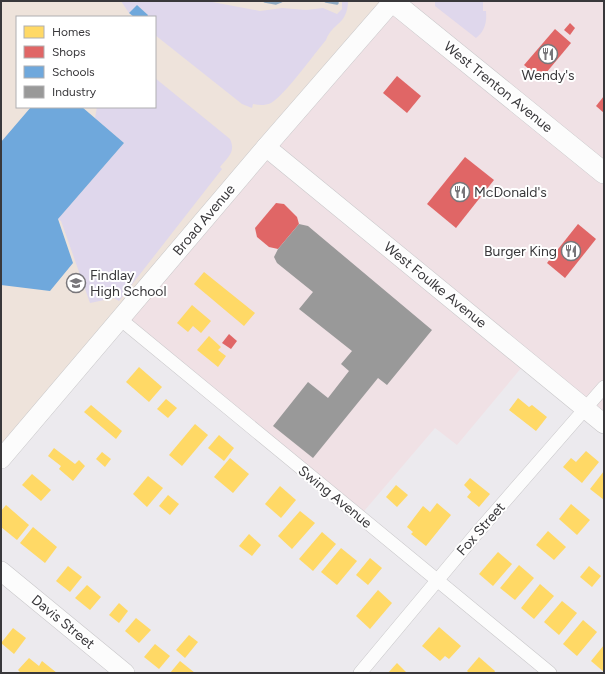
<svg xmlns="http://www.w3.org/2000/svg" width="605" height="674" font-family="Figtree,sans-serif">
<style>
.commercial{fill:#f0e1e5;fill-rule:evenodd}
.education{fill:#eee3db;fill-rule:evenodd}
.green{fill:#dfd7ec}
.homes{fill:#ffd966}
.shops{fill:#e06666}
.schools{fill:#6fa8dc}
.industry{fill:#999}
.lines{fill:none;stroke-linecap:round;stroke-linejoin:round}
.stream{stroke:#91acc4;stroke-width:3.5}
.street-casing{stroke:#c8c7c9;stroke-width:14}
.secondary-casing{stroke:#c8c7c9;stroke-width:20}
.primary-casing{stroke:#c8c7c9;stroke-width:22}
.street{stroke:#fcfcfc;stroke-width:13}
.secondary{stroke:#fcfcfc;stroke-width:19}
.primary{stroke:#fcfcfc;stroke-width:21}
.labels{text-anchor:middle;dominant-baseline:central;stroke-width:4;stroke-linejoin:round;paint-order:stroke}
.poi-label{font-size:14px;fill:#39383b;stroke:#fff;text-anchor:start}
.street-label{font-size:14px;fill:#39383b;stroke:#fff}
</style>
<rect width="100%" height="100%" fill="#eceaee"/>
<path class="commercial" d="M 1,1 L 604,1 L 604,424 L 527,361 L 457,445 L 435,428 L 359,517 L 120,320 L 1,459 ZM 17,17 L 155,17 L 155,107 L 17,107 Z"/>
<path class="education" d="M 1,1 L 392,1 L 1,459 ZM 17,17 L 155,17 L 155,107 L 17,107 Z"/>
<g class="green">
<path d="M 121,1 L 207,1 L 260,11 L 282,8 L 306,10 L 323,8 L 337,14 L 342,9 L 342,1 L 348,2 C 347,25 333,22 326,40 C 315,53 284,96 271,103 C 264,106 259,105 253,104 L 252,108 L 242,104 L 155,35 L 155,17 L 147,17 L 148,15 L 137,5 L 129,13 Z"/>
<path d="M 435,1 L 483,1 L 483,11 L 486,11 C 487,22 485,31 476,38 L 435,6 Z"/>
<path d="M 155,78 L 230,139 C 236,152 228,157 220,167 L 222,169 L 119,301 L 114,298 L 90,303 L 61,221 L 58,219 L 124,143 L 95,118 L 97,107 L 155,107 Z"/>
</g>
<g class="homes">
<polygon points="204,272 255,313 244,326 194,284"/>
<polygon points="192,305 211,321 201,333 193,326 188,332 177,323"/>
<polygon points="209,336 221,347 218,350 226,356 218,367 197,350"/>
<polygon points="139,367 162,387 149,402 126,382"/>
<polygon points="518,398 529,407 532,405 547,417 536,431 509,410"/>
<polygon points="166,399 177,408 168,418 157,409"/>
<polygon points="91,405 122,431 116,439 84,412"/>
<polygon points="195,424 208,435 182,466 169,455"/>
<polygon points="219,435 234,448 224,461 208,448"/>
<polygon points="54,448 75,464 79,460 85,466 73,481 59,469 61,466 48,456"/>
<polygon points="586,451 599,462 582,483 563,467 571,458 576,462"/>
<polygon points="102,452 111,459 105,467 96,459"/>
<polygon points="230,458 249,474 233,493 214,477"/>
<polygon points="604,471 604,500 590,489"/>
<polygon points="32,474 51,490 41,501 22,485"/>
<polygon points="148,476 163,488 147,507 133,494"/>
<polygon points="470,478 490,494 479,507 467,497 471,492 464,485"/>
<polygon points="396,485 408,495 397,507 386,497"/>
<polygon points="280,486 296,500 281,518 265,504"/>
<polygon points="168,495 179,504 170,515 159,506"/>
<polygon points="437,503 451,515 426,546 411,534 413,532 407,527 423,506 430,512"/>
<polygon points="571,504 590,520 577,535 559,519"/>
<polygon points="6,505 29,525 17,540 1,527 1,511"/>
<polygon points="300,511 315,523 292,549 278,536"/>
<polygon points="33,527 57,547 45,563 20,543"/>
<polygon points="548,531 566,547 554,560 536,545"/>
<polygon points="322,532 336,544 313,571 299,559"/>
<polygon points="249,534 261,545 252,556 239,546"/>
<polygon points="341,548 357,561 337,585 321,572"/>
<polygon points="498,552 512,564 493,586 479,574"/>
<polygon points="370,558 382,568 368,585 356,575"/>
<polygon points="519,565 534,578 515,600 500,588"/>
<polygon points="68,566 82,577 70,592 56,581"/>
<polygon points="589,566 601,576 592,587 580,577"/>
<polygon points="540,584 554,596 534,619 521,608"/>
<polygon points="87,585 101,597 90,610 75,598"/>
<polygon points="378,590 392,603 370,629 356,616"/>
<polygon points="562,601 577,613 559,635 544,622"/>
<polygon points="119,603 128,611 119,623 109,615"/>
<polygon points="136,618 151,630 139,643 125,631"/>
<polygon points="583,620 597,632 577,656 563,644"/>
<polygon points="439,627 461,646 449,659 445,656 440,661 422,646"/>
<polygon points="13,628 26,638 14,654 1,643"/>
<polygon points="189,635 198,642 185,658 176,650"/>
<polygon points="155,644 170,656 159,669 144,657"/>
<polygon points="604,645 604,672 591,661"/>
<polygon points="479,657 495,671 494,673 469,673 467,671"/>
<polygon points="29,658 39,666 42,661 57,673 21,673 18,670"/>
<polygon points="180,661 195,673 170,673"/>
<polygon points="397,663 407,673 388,673"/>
</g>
<g class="shops">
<polygon points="570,23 575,28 570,35 564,30"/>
<polygon points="555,29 571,43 541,79 524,65"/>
<polygon points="397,76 421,96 407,113 383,93"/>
<polygon points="604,96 604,113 596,106"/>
<polygon points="465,157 494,180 456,228 427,204"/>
<polygon points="276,203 284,204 297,217 299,224 278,249 269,247 257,237 255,228"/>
<polygon points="578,224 596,239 565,278 547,263"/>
<polygon points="229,334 237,341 231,349 222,343"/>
</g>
<g class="schools">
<polygon points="137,5 148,15 147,17 134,17 129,13"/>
<polygon points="31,107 82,107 124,143 58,219 73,263 50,291 1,285 1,142"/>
</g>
<polygon class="industry" points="299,224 308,226 432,330 387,385 378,378 313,458 273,426 308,382 328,398 349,371 341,364 352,351 299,309 313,292 277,263 274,257 278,249"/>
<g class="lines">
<g class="stream">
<polyline points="265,1 276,3 281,1"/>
<polyline points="326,1 337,3"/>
</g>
<g class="street-casing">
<g id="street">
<polyline points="120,319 550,673"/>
<polyline points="360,673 476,534 604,387"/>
</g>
</g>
<g class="secondary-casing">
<g id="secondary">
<polyline points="266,147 604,424"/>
<polyline points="1,459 266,147 393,1"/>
<polyline points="1,571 125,673"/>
</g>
</g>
<g class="primary-casing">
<polyline id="primary" points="392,1 604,173"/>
</g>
<use href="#street" class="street"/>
<use href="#secondary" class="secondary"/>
<use href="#primary" class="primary"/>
</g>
<defs>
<g id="restaurant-ring" transform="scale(1)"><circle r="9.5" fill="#fff" stroke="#78767a" stroke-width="1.5"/><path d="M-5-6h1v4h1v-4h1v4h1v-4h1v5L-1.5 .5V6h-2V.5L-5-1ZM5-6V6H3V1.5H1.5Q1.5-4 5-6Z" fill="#78767a"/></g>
<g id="school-ring" transform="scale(1)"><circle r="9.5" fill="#fff" stroke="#78767a" stroke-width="1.5"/><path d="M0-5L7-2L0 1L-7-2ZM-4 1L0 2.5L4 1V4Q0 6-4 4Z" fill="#78767a"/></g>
</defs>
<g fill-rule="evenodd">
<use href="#restaurant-ring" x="548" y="54"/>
<use href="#restaurant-ring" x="460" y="192"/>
<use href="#restaurant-ring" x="571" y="251"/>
<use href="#school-ring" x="76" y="283"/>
</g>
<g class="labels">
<g class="poi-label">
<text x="548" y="75" text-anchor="middle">Wendy's</text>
<text x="474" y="192">McDonald's</text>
<text x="557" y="251" text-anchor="end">Burger King</text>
<text x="90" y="275">Findlay<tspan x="90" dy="16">High School</tspan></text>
</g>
<g class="street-label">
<text transform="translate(498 87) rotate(39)">West Trenton Avenue</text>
<text transform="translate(204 220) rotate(-50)">Broad Avenue</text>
<text transform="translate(435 285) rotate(39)">West Foulke Avenue</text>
<text transform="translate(335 497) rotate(39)">Swing Avenue</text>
<text transform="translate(481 529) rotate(-49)">Fox Street</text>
<text transform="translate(63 622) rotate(39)">Davis Street</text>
</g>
</g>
<rect width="605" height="674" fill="none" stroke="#39383b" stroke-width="4"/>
<rect x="16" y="16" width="140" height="92" fill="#ffffff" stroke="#b0afb1"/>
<rect x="24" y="26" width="20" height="12" fill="#ffd966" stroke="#b0afb1"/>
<text x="52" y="36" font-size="12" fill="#39383b">Homes</text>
<rect x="24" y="46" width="20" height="12" fill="#e06666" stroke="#b0afb1"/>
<text x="52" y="56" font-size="12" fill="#39383b">Shops</text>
<rect x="24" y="66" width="20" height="12" fill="#6fa8dc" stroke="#b0afb1"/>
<text x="52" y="76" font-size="12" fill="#39383b">Schools</text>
<rect x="24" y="86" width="20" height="12" fill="#999999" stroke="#b0afb1"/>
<text x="52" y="96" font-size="12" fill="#39383b">Industry</text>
</svg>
